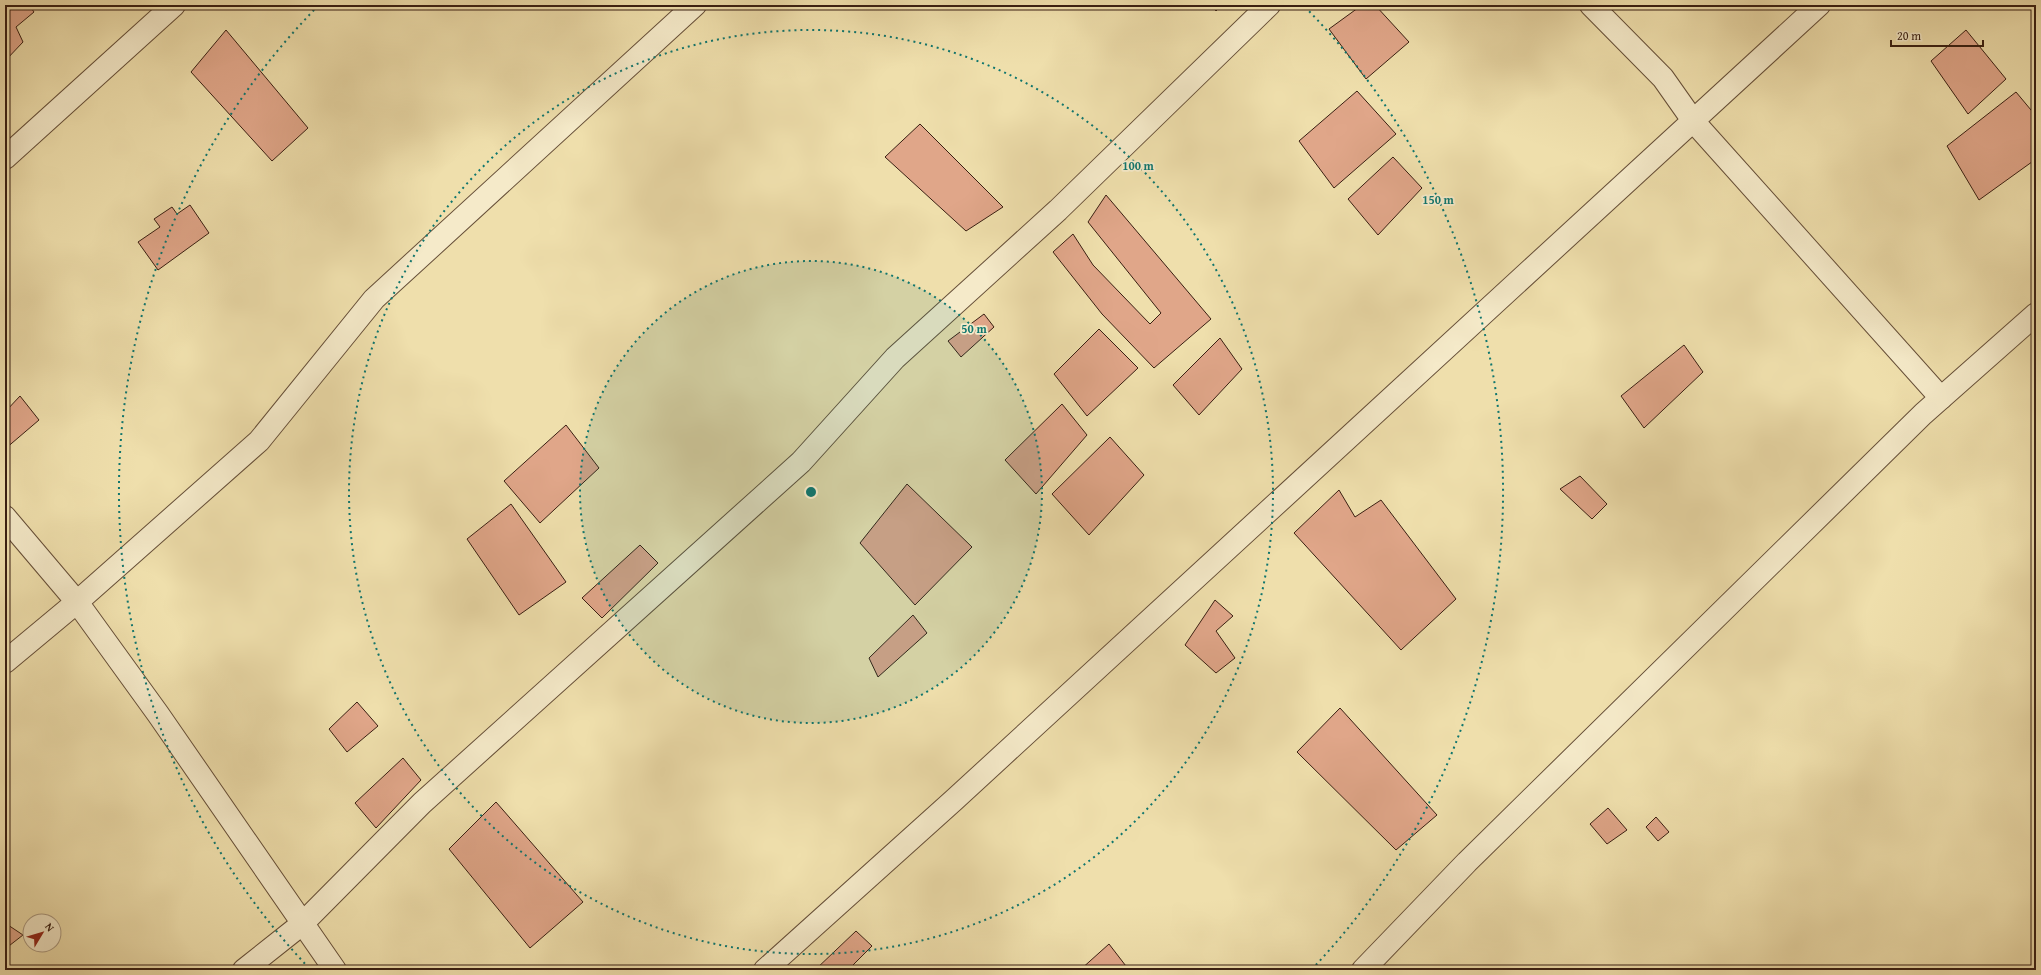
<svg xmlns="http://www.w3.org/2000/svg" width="2041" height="975" font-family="'Gentium Book Plus',serif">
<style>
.building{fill:#e0a689;stroke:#391f12}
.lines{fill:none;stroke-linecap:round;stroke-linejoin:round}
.street-casing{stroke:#664f38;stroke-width:24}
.street{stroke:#f5eac9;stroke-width:22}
.ring{fill:none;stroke:#0f766e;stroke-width:2;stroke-dasharray:2 4}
.centre{fill:#0f766e;stroke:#f5eac9;stroke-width:2}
.ring-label{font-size:12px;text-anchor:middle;font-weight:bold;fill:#0f766e;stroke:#f5eac9;stroke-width:3.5;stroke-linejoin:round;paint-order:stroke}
</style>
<rect width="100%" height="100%" fill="#efdfac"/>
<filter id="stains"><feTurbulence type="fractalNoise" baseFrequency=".005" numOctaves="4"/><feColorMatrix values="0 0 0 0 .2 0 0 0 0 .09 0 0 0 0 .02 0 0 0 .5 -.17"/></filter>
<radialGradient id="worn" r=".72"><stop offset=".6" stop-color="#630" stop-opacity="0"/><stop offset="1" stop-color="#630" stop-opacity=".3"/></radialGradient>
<g class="building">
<polygon points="5,5 29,5 34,12 16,27 23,42 5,61"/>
<polygon points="1212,5 1221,5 1216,11"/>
<polygon points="1362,5 1375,5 1409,42 1366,79 1329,29"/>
<polygon points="226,30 308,128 272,161 191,72"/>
<polygon points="1966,30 2006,79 1968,114 1931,61"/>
<polygon points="1357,91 1396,134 1334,188 1299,141"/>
<polygon points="2016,92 2036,116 2036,159 1979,200 1947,146"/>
<polygon points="920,124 1003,207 966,231 885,157"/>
<polygon points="1393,157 1422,188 1378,235 1348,199"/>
<polygon points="1106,195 1211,319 1154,368 1102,314 1053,252 1073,234 1093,265 1150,324 1161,313 1088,222"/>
<polygon points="190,205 209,233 158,270 138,242 160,227 154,219 172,207 177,214"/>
<polygon points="984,314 994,327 961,357 948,341"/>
<polygon points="1099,329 1138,368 1087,416 1054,374"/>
<polygon points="1220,338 1242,369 1199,415 1173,385"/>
<polygon points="1684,345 1703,372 1644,428 1621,396"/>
<polygon points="20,396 39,420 5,449 5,412"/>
<polygon points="1062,404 1087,435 1036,494 1005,460"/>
<polygon points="566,425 599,468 540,523 504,481"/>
<polygon points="1110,437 1144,475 1089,535 1052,494"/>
<polygon points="1580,476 1607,504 1592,519 1560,489"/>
<polygon points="907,484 972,547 915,605 860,543"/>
<polygon points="1339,490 1355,517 1381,500 1456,599 1401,650 1294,533"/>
<polygon points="511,504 566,582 519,615 467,539"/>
<polygon points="640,545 658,563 602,618 582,598"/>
<polygon points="1215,600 1233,616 1216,631 1235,658 1216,673 1185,645"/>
<polygon points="913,615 927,633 878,677 869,658"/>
<polygon points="357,702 378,726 347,752 329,729"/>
<polygon points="1340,708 1437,815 1396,850 1297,752"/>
<polygon points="403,758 421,780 376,828 355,803"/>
<polygon points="496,802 583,902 530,948 449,849"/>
<polygon points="1608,808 1627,830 1607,844 1590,824"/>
<polygon points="1656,817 1669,832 1658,841 1646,827"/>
<polygon points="5,923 23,935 5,949"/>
<polygon points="856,931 872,946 848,970 815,970"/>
<polygon points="1109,944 1129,970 1080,970"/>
</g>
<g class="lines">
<g class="street-casing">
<g id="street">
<polyline points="1591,5 1663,78 1694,122 1941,398"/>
<polyline points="5,158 174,5"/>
<polyline points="5,517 77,602 158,714 335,970"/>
<polyline points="5,662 77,602 259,441 374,299 695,5"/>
<polyline points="244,970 302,924 422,803 801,462 895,358 1058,210 1269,5"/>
<polyline points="765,970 954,800 1819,5"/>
<polyline points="1363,970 1467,862 1923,414 2036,314"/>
</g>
</g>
<use href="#street" class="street"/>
</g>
<circle cx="811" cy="492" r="231" fill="#0f766e" fill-opacity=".12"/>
<g class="ring">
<circle cx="811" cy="492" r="231"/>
<circle cx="811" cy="492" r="462"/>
<path d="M309 968A692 692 0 0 1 317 7M1305 7A692 692 0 0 1 1313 968"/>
</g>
<circle cx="811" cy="492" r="6" class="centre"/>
<g class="ring-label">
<text x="1138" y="170">100 m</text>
<text x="1438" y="204">150 m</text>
<text x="974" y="333">50 m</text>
</g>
<rect width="2041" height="975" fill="none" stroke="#efdfac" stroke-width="20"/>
<rect x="6" y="6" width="2029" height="963" fill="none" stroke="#391f12" stroke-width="2"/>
<rect x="10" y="10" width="2021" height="955" fill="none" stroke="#391f12"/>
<g transform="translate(42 933) rotate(52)"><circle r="19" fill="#f5eac9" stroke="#aa9980"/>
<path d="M0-3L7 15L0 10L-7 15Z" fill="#8f2418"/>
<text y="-6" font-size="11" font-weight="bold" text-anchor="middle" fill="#391f12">N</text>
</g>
<path d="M1891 40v6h92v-6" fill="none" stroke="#391f12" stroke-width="2"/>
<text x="1897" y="40" font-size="12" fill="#391f12" stroke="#f5eac9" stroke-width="3" paint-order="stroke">20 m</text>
<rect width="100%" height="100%" filter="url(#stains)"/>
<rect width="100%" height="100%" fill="url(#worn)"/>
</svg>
